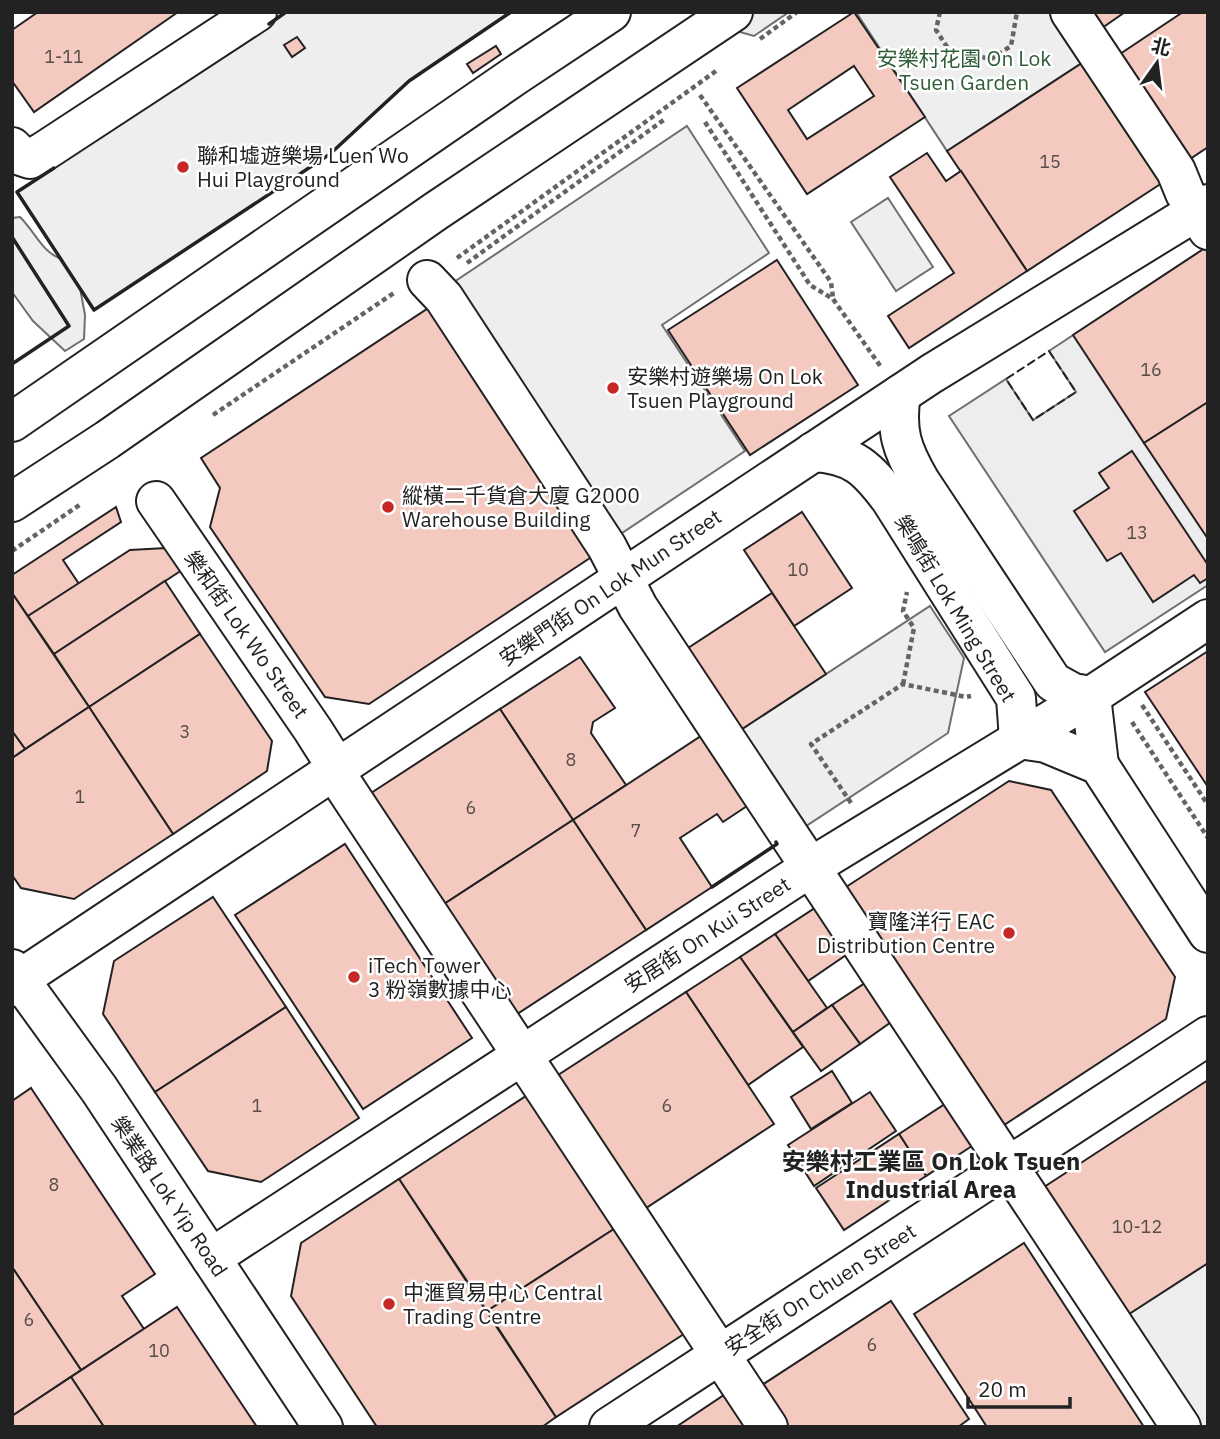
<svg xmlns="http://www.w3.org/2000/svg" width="1220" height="1439" font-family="'IBM Plex Sans','Noto Sans SC',sans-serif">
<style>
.green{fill:#eee;stroke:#6f6f6f;stroke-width:2}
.parking{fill:#ededed;stroke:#6f6f6f;stroke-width:2}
.building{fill:#f3c9c0;stroke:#222;stroke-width:2;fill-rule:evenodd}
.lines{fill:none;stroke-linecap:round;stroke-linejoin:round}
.minor-casing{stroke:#222;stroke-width:42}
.major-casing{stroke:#222;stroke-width:42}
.path{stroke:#646464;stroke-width:4.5;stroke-dasharray:5 3.5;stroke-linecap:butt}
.minor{stroke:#fff;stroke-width:38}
.major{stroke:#fff;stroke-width:38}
.fence{stroke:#222;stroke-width:2;stroke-dasharray:9 3.5;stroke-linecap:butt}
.wall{stroke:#222;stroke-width:3.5}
.poi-dot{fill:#c62828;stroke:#fff;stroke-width:2.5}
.labels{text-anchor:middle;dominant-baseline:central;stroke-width:5;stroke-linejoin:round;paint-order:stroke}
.number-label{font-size:18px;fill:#564c4a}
.park-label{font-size:21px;fill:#2f5e38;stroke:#fff}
.poi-label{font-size:21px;fill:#222;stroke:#fff;text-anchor:start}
.street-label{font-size:21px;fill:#222;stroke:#fff}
.quarter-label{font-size:24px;font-weight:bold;fill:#222;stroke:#fff}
</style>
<rect width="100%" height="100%" fill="#fff"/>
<g class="green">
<path d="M 286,12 L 511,12 L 409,81 L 330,154 L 94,310 L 80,288 L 85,315 L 84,339 L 65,351 L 33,321 L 12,292 L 12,218 L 20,217 C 36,233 41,251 61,259 L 17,192 Z"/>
<polygon points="730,12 789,12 754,36 740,32 716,21"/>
<polygon points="856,12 1049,12 1082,63 947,151"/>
<polygon points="687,126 769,253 662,325 745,451 619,535 454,282"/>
<polygon points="888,198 933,267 896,291 851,222"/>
<polygon points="930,606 964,658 948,733 803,828 739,731"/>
<polygon points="1208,1263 1208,1427 1199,1427 1126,1316"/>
</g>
<polygon class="parking" points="1205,248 1208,252 1208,585 1105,652 949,416 1006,379 1033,420 1076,392 1049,351"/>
<g class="building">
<polygon points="38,12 178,12 34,112 12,81 12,30"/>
<path d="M 854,12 L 925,117 L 807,194 L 737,88 ZM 854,66 L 874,96 L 807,139 L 788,110 Z"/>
<polygon points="1092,12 1125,12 1102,28"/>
<polygon points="1183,12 1208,12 1208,147 1190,159 1120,54"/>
<polygon points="297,37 305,48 292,57 284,45"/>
<polygon points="496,46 501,54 473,73 467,64"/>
<polygon points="1082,63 1162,183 1027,271 947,151"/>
<polygon points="927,153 946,181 961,171 1027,271 909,348 888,316 954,273 890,177"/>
<polygon points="1205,248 1208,252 1208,402 1144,443 1073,335"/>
<polygon points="777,260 858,385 750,455 668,330"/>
<polygon points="430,307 593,556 369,704 325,697 210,527 220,488 201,458"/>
<polygon points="1208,402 1208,539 1144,443"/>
<polygon points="1132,451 1208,565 1208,578 1200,583 1194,575 1153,602 1121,553 1107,561 1074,511 1109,488 1099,473"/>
<polygon points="116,507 121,522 63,560 79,584 28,616 12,593 12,575"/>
<polygon points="802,512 852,588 794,626 744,550"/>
<polygon points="166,548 182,570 54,654 28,616 130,550"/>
<polygon points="165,581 200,634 89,707 54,654"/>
<polygon points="12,593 89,707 25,749 12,731"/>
<polygon points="772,593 826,674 739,731 685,650"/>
<polygon points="200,634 272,741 267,771 173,834 89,707"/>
<polygon points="1208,651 1208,787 1145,692"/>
<polygon points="580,657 615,708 593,722 591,733 626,785 573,820 500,709"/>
<polygon points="89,707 173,834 74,899 21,888 12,875 12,758"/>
<polygon points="500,709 573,820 441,906 368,795"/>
<polygon points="12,731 25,749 12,758"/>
<polygon points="704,734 750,804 723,822 717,814 680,838 712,887 646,930 573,820"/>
<polygon points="1009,781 1051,790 1175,977 1166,1019 1001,1127 843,889"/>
<polygon points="573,820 646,930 514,1016 441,906"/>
<polygon points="345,844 472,1038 363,1109 235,915"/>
<polygon points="213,897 286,1007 155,1092 103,1014 114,961"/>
<polygon points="818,906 849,953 808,981 775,934"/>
<polygon points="775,934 827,1008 793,1032 740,957"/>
<polygon points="740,957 803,1047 748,1085 686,992"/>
<polygon points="868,981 894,1020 860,1044 832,1005"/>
<polygon points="686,992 774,1124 643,1210 555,1077"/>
<polygon points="832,1005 860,1044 821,1071 793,1032"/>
<polygon points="286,1007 359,1118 261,1182 208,1171 155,1092"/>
<polygon points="832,1071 852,1103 811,1129 791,1097"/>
<polygon points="1208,1080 1208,1263 1126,1316 1041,1189"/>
<polygon points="31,1088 155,1274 122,1296 144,1329 81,1370 12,1267 12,1101"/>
<polygon points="870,1092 896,1131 814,1186 788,1145"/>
<polygon points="529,1094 617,1227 487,1311 399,1179"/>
<polygon points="948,1102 975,1144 926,1176 899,1134"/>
<polygon points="899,1134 926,1176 844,1230 816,1188"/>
<polygon points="399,1179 556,1417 542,1427 377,1427 291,1296 301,1243"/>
<polygon points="617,1227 687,1332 556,1417 487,1311"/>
<polygon points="1024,1243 1144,1427 987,1427 914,1314"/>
<polygon points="12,1267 81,1370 12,1416"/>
<polygon points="891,1301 969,1419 958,1427 786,1427 759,1387"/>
<polygon points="177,1307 257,1427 104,1427 71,1377"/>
<polygon points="71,1377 104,1427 12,1427 12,1416"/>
<polygon points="727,1393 749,1427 676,1427"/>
</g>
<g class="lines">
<g class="minor-casing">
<g id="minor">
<polyline points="1070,12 1176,171 1185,193 1208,230"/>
<polyline points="12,147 21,156 30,159 43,152 257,12"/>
<polyline points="427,280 444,298 607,547 638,607 1181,1427"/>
<path d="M 901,394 C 895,431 902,450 920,481 L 1053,682 L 1073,693 L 1091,696 L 1099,765"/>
<path d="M 813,452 C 854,454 868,469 891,500 L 1016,698 L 1019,739 L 1046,743 L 1099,765 L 1208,933"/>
<polyline points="156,501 313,730 337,768"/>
<polyline points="334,771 768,1427"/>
<polyline points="12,969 99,1089 323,1427"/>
<polyline points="12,987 20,979 931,374 1208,204"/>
<polyline points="211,1258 811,867 1091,696 1208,619"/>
<polyline points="609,1427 1208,1036"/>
</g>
</g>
<g class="major-casing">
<g id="major">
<polyline points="12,422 516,75 611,12"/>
<polyline points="12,502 107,440 436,211 733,12"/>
</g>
</g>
<g class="path">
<polyline points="940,12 936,30 949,50 991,59 1011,46 1017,12"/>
<polyline points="760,39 797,12"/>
<polyline points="700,95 831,282 833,298"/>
<polyline points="705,122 810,285 833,299 881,367"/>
<polyline points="457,258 716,71"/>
<polyline points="467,263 665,119"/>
<polyline points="213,415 394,293"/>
<polyline points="12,551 81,504"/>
<polyline points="903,684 914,628 903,611 907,592"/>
<polyline points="1142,705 1208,805"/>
<polyline points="1132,722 1208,838"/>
<polyline points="851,803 811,744 903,684 966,697 971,696"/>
</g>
<use href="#minor" class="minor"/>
<use href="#major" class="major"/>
<polygon class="fence" points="1049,351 1076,392 1033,420 1006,379"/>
<g class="wall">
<polyline points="269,24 286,12"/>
<polyline points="54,168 17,192 94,310 330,154 409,81 511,12"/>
<polyline points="12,237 69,326 12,364"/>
<polyline points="712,887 777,844 776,842"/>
</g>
</g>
<g class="poi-dot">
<circle cx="183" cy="167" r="7"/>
<circle cx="613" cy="388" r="7"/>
<circle cx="388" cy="507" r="7"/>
<circle cx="1009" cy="933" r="7"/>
<circle cx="354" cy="977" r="7"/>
<circle cx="389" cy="1304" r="7"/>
</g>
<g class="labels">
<g class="number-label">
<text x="64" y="56">1-11</text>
<text x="1050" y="161">15</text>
<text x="1151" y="369">16</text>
<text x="1137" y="532">13</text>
<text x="798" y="569">10</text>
<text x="185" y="731">3</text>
<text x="571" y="759">8</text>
<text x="80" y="796">1</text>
<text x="471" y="807">6</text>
<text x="636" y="830">7</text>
<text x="257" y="1105">1</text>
<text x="667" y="1105">6</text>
<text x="54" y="1184">8</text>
<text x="1137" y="1226">10-12</text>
<text x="29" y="1319">6</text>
<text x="872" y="1344">6</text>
<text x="159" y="1350">10</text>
</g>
<g class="park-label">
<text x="964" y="58">安樂村花園 On Lok<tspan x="964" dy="24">Tsuen Garden</tspan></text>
</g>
<g class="poi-label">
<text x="197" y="155">聯和墟遊樂場 Luen Wo<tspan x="197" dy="24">Hui Playground</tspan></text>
<text x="627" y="376">安樂村遊樂場 On Lok<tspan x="627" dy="24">Tsuen Playground</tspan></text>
<text x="402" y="495">縱橫二千貨倉大廈 G2000<tspan x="402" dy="24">Warehouse Building</tspan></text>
<text x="995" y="921" text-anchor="end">寶隆洋行 EAC<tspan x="995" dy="24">Distribution Centre</tspan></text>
<text x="368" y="965">iTech Tower<tspan x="368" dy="24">3 粉嶺數據中心</tspan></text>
<text x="403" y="1292">中滙貿易中心 Central<tspan x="403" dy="24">Trading Centre</tspan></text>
</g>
<g class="street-label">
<text transform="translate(610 587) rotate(-34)">安樂門街 On Lok Mun Street</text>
<text transform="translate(956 608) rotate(59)">樂鳴街 Lok Ming Street</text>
<text transform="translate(247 634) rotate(55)">樂和街 Lok Wo Street</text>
<text transform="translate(707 934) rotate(-33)">安居街 On Kui Street</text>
<text transform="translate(170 1196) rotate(56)">樂業路 Lok Yip Road</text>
<text transform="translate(820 1289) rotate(-33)">安全街 On Chuen Street</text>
</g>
<g class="quarter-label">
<text x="931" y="1161">安樂村工業區 On Lok Tsuen<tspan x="931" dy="28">Industrial Area</tspan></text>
</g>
</g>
<rect width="1220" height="1439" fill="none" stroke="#222222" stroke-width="28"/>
<g transform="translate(1157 63) rotate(14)" stroke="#ffffff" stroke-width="5" paint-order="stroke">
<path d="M0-5L12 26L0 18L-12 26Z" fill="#222222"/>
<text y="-10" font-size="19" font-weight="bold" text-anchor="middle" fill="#222222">北</text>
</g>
<path d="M968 1397v10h102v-10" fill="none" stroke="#222222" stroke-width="3.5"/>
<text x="978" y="1397" font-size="21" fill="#222222" stroke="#ffffff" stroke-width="5" paint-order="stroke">20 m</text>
</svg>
